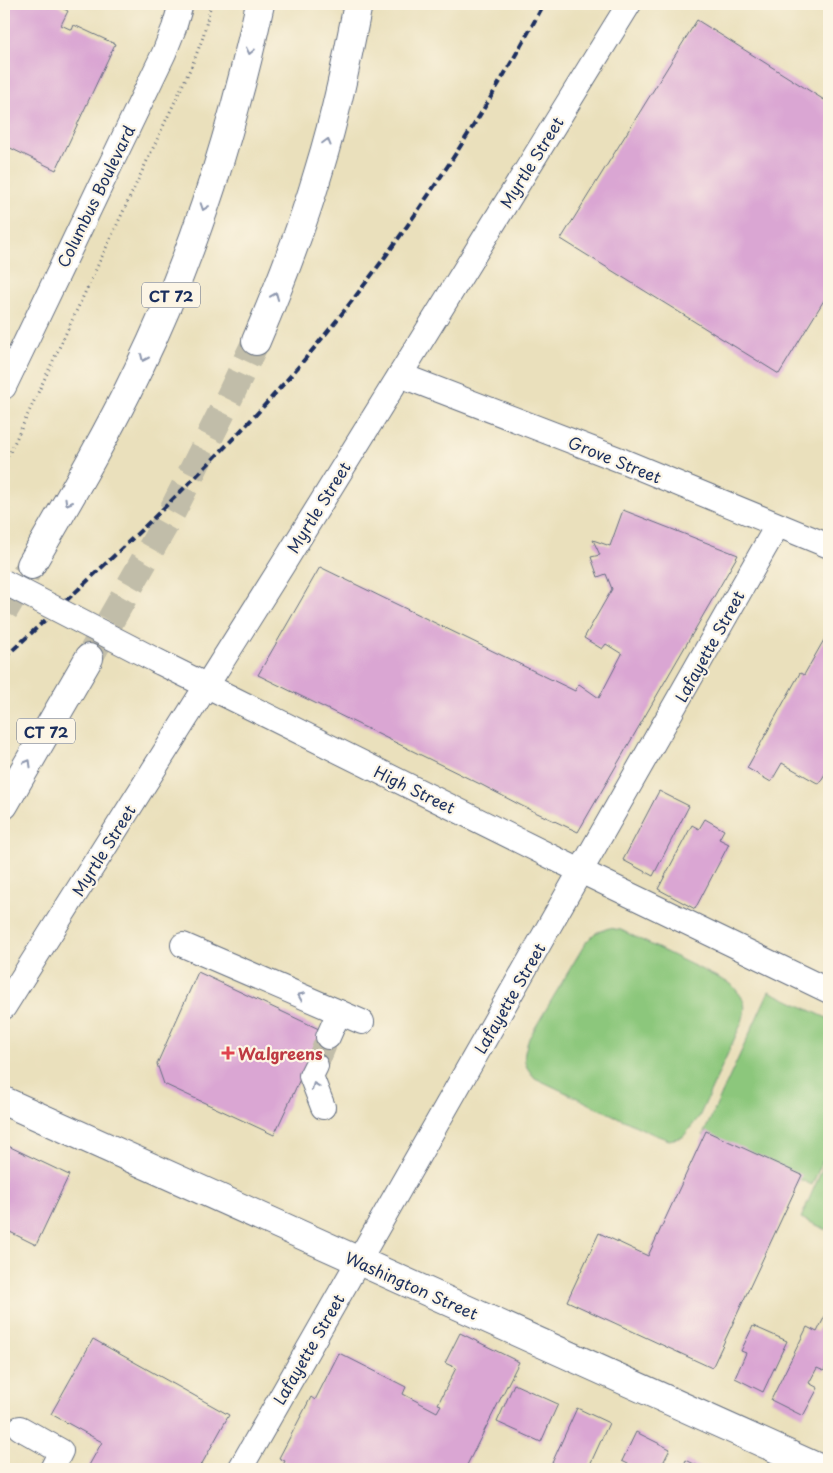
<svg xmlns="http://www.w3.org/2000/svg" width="833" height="1473" font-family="'Playpen Sans',sans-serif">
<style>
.green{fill:#8cc77b;stroke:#547b6c}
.building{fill:#daa6d3}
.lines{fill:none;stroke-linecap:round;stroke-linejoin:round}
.minor-tunnel{stroke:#c1bda9;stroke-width:24;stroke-dasharray:24 12;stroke-linecap:butt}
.highway-tunnel{stroke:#c1bda9;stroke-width:28;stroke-dasharray:28 14;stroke-linecap:butt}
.minor-casing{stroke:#636d7f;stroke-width:26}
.major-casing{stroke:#636d7f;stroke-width:30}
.highway-casing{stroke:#636d7f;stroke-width:30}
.path{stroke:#636d7f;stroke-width:3;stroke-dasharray:1 4;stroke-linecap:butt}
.minor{stroke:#fff;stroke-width:24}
.major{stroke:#fff;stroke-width:28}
.highway{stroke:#fff;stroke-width:28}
.rail{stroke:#1b2f5e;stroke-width:4;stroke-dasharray:8 4;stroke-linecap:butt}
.minor-bridge-casing{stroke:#636d7f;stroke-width:26;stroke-linecap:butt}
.minor-bridge{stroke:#fff;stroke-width:24}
.oneway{stroke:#8d97ae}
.health-dot{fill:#e0444e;stroke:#fcf5e5;stroke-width:2}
.labels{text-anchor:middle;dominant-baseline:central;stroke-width:4.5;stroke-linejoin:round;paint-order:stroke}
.shield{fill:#fcf5e5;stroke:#5e6a86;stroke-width:1}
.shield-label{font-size:15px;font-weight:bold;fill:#1b2f5e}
.street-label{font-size:16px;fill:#1b2f5e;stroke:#fcf5e5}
.health-label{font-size:16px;font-weight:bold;fill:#be3a42;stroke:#fcf5e5;text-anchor:start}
</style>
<rect width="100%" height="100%" fill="#fcf5e5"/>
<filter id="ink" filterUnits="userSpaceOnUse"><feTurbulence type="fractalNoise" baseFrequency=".02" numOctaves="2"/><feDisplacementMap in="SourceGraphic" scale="10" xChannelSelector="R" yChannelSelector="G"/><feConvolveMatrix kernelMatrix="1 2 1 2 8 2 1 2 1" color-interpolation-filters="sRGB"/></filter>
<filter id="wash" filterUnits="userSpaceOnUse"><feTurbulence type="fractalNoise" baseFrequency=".0096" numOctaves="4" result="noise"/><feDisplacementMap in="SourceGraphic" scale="20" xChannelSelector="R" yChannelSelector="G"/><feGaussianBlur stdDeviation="1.12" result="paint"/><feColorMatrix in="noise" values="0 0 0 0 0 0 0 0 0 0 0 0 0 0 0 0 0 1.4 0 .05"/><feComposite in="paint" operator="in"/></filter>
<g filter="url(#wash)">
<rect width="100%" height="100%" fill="#eae0bc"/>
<g class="green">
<path d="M 609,928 L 621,930 L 731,984 C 744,999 748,1002 742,1022 L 699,1117 L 683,1137 L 669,1140 L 653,1134 L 535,1078 C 521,1062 523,1058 529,1038 L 586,942 L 595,933 Z"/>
<polygon points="769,991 829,1019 829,1147 812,1185 703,1135"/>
<polygon points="829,1153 829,1231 801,1218"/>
</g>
<g id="blocks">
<g class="building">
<polygon points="10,4 54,4 68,11 61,25 72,30 74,25 115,44 56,170 4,145 4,17"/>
<polygon points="697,20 829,103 829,292 779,374 561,239"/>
<polygon points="623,510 738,555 578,832 522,806 482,785 258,675 320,567 575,691 579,684 599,698 622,654 606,644 602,649 584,638 612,589 606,574 598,577 591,557 600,555 593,540 610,546"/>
<polygon points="829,631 829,767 819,784 782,763 771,782 747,768 800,673 804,675"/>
<polygon points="659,791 689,806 653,876 623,860"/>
<polygon points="705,819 724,830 719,839 729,844 695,909 658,889 692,825 699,829"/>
<polygon points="198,972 321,1030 336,1041 323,1069 308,1062 274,1135 164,1084 157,1064"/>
<polygon points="706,1131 802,1175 712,1368 567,1301 599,1233 648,1256"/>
<polygon points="4,1144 69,1175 36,1245 4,1229"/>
<polygon points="829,1279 829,1292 824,1289"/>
<polygon points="829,1308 829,1360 824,1371 817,1368 809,1383 818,1388 803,1416 771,1400 807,1327 817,1332"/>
<polygon points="753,1326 787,1341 763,1392 735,1378 746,1353 741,1351"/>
<polygon points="460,1333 519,1362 465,1469 281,1469 285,1461 279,1458 311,1397 315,1400 339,1353 406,1387 403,1394 437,1412 441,1405 438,1404 456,1368 445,1363"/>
<polygon points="93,1339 229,1415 199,1469 87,1469 102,1442 51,1414"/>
<polygon points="514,1384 558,1404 541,1442 497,1422"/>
<polygon points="577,1408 609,1423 588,1469 566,1469 552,1463"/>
<polygon points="636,1432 670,1449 660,1469 628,1469 630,1465 622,1461"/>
<polygon points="686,1460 704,1469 682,1469"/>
</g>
</g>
</g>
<g filter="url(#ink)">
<use href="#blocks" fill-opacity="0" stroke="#636d7f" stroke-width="1"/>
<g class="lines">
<polyline class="minor-tunnel" points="316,1066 328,1037"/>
<g class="highway-tunnel">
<polyline points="4,611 31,565"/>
<polyline points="89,658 173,510 230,396 256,341"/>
</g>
<g class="minor-casing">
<g id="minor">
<polyline points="400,375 623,461 829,546"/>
<polyline points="4,387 164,53 174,28 181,4"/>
<polyline points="159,662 564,863 829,991"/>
<polyline points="183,945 362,1022"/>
<polyline points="4,1007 282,566 629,4"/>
<polyline points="328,1037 339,1012"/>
<polyline points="316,1066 311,1076 323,1107"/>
<polyline points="20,1428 61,1451 52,1469"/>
<polyline points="240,1469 777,526"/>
</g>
</g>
<g class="major-casing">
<polyline id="major" points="4,1101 821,1469"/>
</g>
<g class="highway-casing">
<g id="highway">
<path d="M 256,341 C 280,285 302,228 319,170 C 336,115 347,60 358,4"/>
<path d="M 31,565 C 68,501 106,437 138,370 C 195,253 233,130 260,4"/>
<polyline points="4,805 89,658"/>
</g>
</g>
<polyline class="path" points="4,465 193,63 203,37 211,4"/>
<use href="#minor" class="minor"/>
<use href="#major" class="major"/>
<use href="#highway" class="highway"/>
<path class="rail" d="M 4,658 C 88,581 172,503 251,420 C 367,295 463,153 544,4"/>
<g class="minor-bridge-casing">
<polyline id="minor-bridge" points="4,582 159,662"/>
</g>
<use href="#minor-bridge" class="minor-bridge"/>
</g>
<defs><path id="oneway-chevron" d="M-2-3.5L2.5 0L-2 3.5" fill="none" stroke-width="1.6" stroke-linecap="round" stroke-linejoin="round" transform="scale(1.25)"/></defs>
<g class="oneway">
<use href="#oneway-chevron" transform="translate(250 51) rotate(102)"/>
<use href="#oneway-chevron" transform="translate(327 142) rotate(-75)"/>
<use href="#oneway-chevron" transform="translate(204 207) rotate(109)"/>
<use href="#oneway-chevron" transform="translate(275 296) rotate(-68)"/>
<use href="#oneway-chevron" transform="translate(144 358) rotate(114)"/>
<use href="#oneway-chevron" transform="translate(68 502) rotate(120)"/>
<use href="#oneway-chevron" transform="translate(28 763) rotate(-60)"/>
<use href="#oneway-chevron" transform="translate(301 996) rotate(-157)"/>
<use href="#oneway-chevron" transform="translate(315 1086) rotate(-112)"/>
</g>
</g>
<path class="health-dot" d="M225.5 1045.5h5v5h5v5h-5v5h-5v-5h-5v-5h5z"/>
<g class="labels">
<g class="shield">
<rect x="142" y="282.5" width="58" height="25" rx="4"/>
<rect x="17" y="718.5" width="58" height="25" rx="4"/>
</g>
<g class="shield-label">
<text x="171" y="295">CT 72</text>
<text x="46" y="731">CT 72</text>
</g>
<g class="street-label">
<text transform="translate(531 162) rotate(-58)">Myrtle Street</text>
<text transform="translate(95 196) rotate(-64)">Columbus Boulevard</text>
<text transform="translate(615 459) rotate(22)">Grove Street</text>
<text transform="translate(318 507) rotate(-58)">Myrtle Street</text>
<text transform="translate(709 646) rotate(-61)">Lafayette Street</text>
<text transform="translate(415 789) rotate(26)">High Street</text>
<text transform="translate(103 850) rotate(-58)">Myrtle Street</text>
<text transform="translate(509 998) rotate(-60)">Lafayette Street</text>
<text transform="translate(412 1285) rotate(24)">Washington Street</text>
<text transform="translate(308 1349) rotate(-60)">Lafayette Street</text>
</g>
<g class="health-label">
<text x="238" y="1053">Walgreens</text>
</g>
</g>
<rect width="833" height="1473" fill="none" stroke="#fcf5e5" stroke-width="20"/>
</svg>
